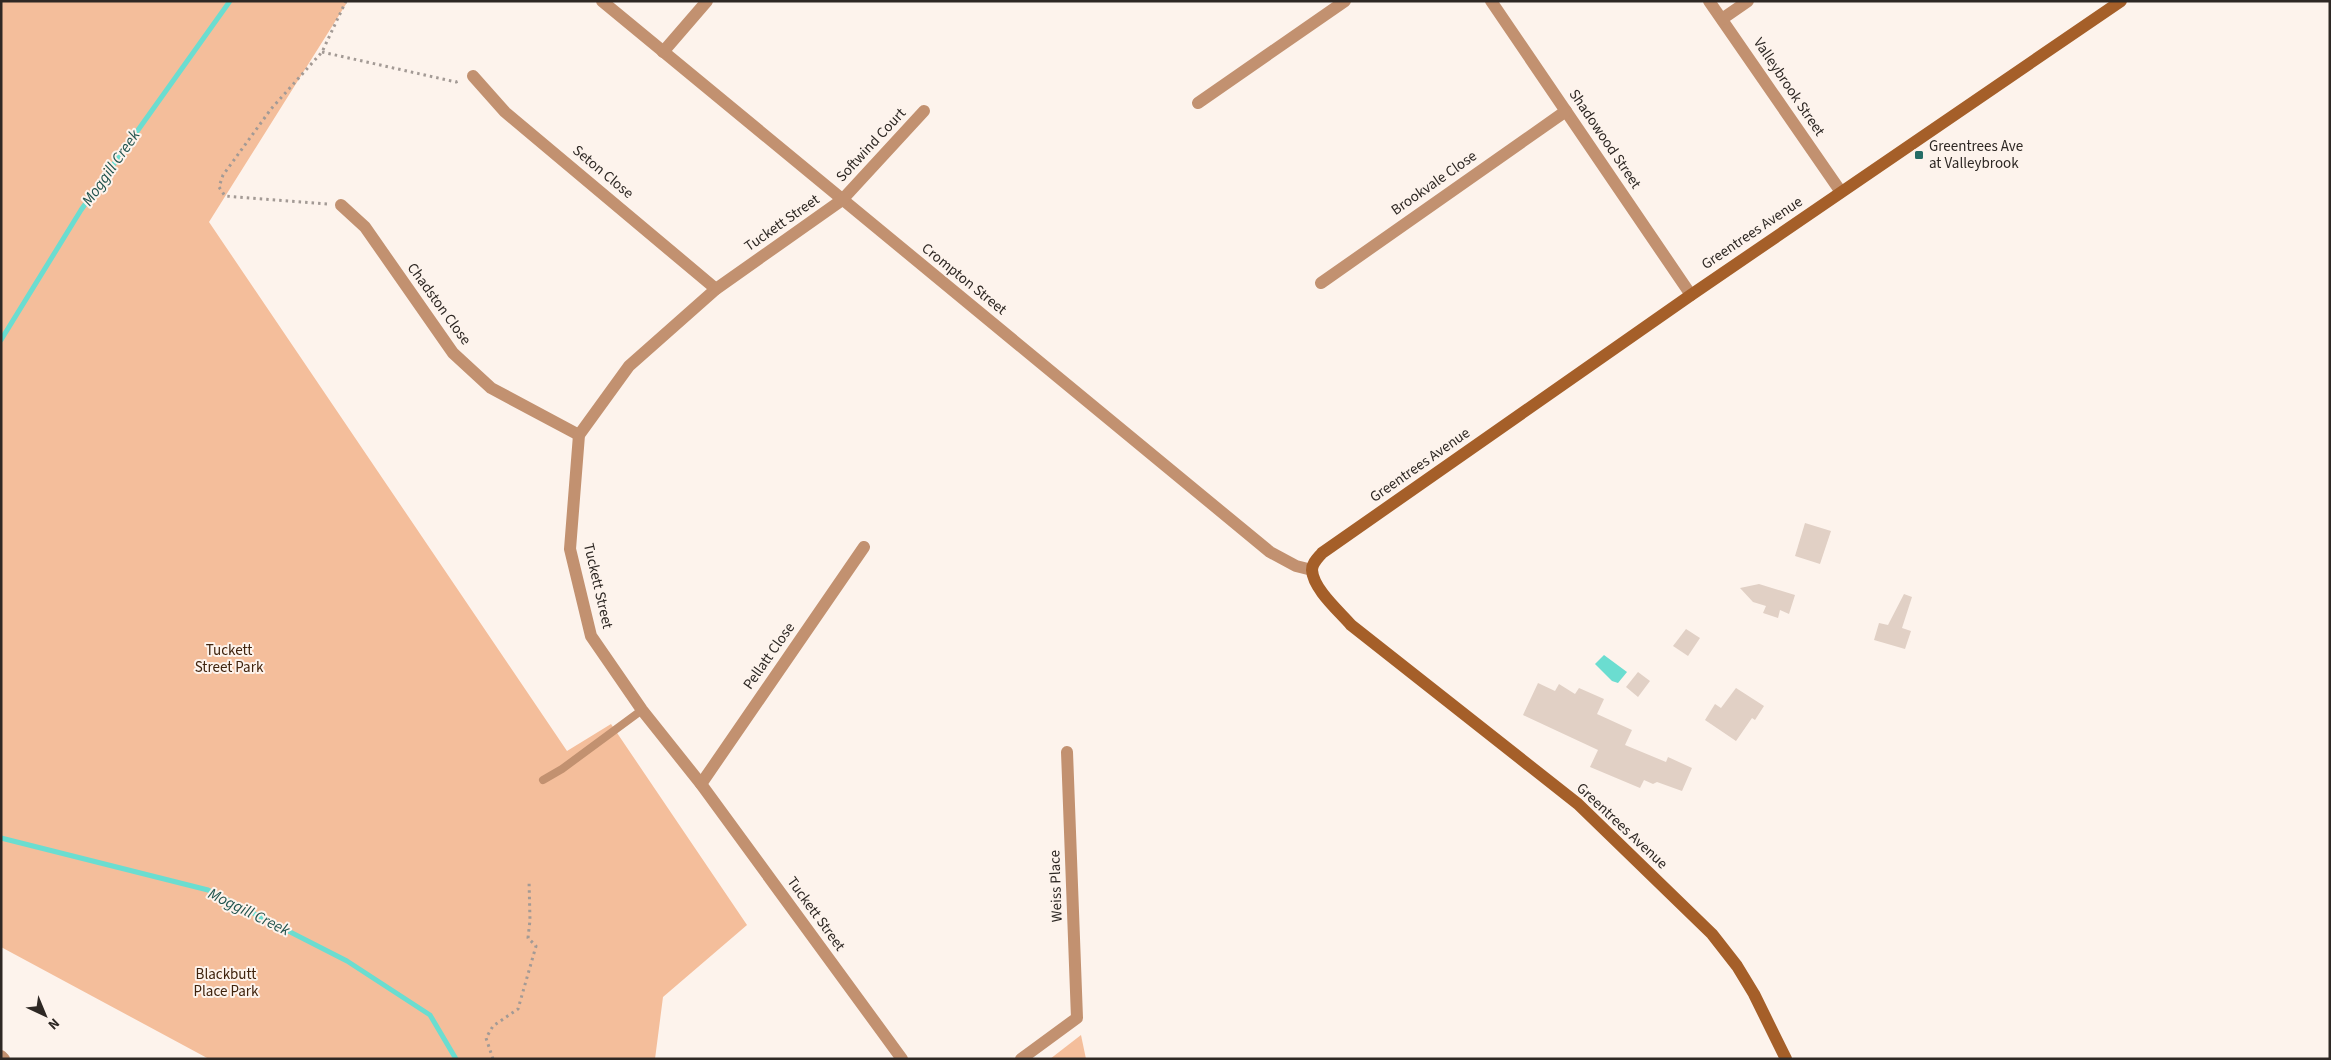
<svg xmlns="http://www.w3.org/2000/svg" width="2331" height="1060" font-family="'Source Sans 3',sans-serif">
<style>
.green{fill:#f4be9b}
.water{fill:#6bddd0}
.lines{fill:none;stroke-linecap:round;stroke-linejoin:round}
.stream{stroke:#6bddd0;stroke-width:5}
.building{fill:#e1d0c5}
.path{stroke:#a39a95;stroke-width:3;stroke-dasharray:2.5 4;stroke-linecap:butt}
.lane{stroke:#c29170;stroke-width:8}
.street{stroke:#c29170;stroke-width:12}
.secondary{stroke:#a55f29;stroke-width:12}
.poi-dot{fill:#256d66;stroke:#fdf3ec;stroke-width:2}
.labels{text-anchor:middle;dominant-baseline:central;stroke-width:4;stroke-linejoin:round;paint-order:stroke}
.street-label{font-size:15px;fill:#2e2824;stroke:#fdf3ec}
.poi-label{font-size:15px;fill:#2e2824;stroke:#fdf3ec;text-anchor:start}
.park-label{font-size:15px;fill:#3f230d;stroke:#fdf3ec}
.water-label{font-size:16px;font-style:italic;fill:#22544e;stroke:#fdf3ec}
</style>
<rect width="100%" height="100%" fill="#fdf3ec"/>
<g class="green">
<polygon points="1,1 348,1 209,222 567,751 611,724 747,925 663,997 655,1059 209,1059 1,947"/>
<polygon points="1081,1035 1086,1059 1050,1059"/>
</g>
<polygon class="water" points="1604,655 1627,672 1618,683 1612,681 1595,664"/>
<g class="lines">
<g class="stream">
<polyline points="1,340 81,210 230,1"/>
<polyline points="1,838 208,890 347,961 430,1015 456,1059"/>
</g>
</g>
<g class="building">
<polygon points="1805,523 1831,531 1820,564 1795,556"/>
<polygon points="1759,584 1795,595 1789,614 1780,610 1778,618 1763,613 1766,606 1753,602 1740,588"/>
<polygon points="1904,594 1912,597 1902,628 1911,631 1905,649 1874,640 1879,623 1888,625"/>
<polygon points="1686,629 1700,638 1688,656 1673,646"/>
<polygon points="1638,672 1650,681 1638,697 1626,687"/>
<polygon points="1538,683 1555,691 1559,684 1575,694 1579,688 1604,699 1597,714 1632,730 1625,745 1666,762 1668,757 1692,768 1682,791 1657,782 1653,784 1644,780 1640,788 1590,767 1598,750 1523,715"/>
<polygon points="1736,688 1764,706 1755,720 1752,718 1736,741 1705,720 1715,704 1721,708"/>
</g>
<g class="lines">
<g class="path">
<polyline points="322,52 456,82 461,80"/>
<polyline points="327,204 225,196 219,187 223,175 271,109 322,52 346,1"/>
<polyline points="493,1059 486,1038 493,1026 518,1009 536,946 528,938 530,920 529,880"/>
</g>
<polyline class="lane" points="543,780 562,769 642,710"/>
<g class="street">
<polyline points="602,1 1270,552 1296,566 1312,570"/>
<polyline points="1491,1 1691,295"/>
<polyline points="1709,1 1841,192"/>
<polyline points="1722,19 1748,1"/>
<polyline points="663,52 707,1"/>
<polyline points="473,76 505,112 716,289"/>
<polyline points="1198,103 1345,1"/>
<polyline points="341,205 365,227 453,353 491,388 579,435"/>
<polyline points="1321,283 1566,111"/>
<polyline points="701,784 864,547"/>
<polyline points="1,1056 4,1059"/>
<polyline points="902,1059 701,784 642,710 591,636 570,549 579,435 629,366 716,289 842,200 924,111"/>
<polyline points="1021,1059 1077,1018 1067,752"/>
</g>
<path class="secondary" d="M 1786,1059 L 1754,994 L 1737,966 L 1712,934 L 1578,804 L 1351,625 C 1340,612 1313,589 1312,570 C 1312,563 1318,558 1322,553 L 1691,295 L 2121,1"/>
</g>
<rect class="poi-dot" x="1914" y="150" width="10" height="10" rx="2.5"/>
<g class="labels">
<g class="street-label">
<text transform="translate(1789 87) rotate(56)">Valleybrook Street</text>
<text transform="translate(1605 139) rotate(56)">Shadowood Street</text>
<text transform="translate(871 145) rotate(-47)">Softwind Court</text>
<text transform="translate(603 172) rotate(40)">Seton Close</text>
<text transform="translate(1434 183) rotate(-35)">Brookvale Close</text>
<text transform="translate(782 223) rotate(-35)">Tuckett Street</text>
<text transform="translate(1752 233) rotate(-34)">Greentrees Avenue</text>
<text transform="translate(964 279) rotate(39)">Crompton Street</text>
<text transform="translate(439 304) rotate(54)">Chadston Close</text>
<text transform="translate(1420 465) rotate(-35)">Greentrees Avenue</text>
<text transform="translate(598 586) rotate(77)">Tuckett Street</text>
<text transform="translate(769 656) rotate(-55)">Pellatt Close</text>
<text transform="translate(1622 826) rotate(43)">Greentrees Avenue</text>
<text transform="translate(1056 886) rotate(-92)">Weiss Place</text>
<text transform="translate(816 914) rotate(54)">Tuckett Street</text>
</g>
<g class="poi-label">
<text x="1929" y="146">Greentrees Ave<tspan x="1929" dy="17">at Valleybrook</tspan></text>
</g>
<g class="park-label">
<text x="229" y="650">Tuckett<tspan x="229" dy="17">Street Park</tspan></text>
<text x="226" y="974">Blackbutt<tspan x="226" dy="17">Place Park</tspan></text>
</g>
<g class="water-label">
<text transform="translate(111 168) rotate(-55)">Moggill Creek</text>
<text transform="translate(249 912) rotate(26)">Moggill Creek</text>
</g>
</g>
<rect width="2331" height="1060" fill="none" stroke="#2e2824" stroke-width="5"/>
<g transform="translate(45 1015) rotate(136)" stroke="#fdf3ec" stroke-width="4" paint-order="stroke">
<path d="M0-4L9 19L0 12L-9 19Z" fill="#2e2824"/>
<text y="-8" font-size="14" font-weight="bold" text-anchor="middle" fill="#2e2824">N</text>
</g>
</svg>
